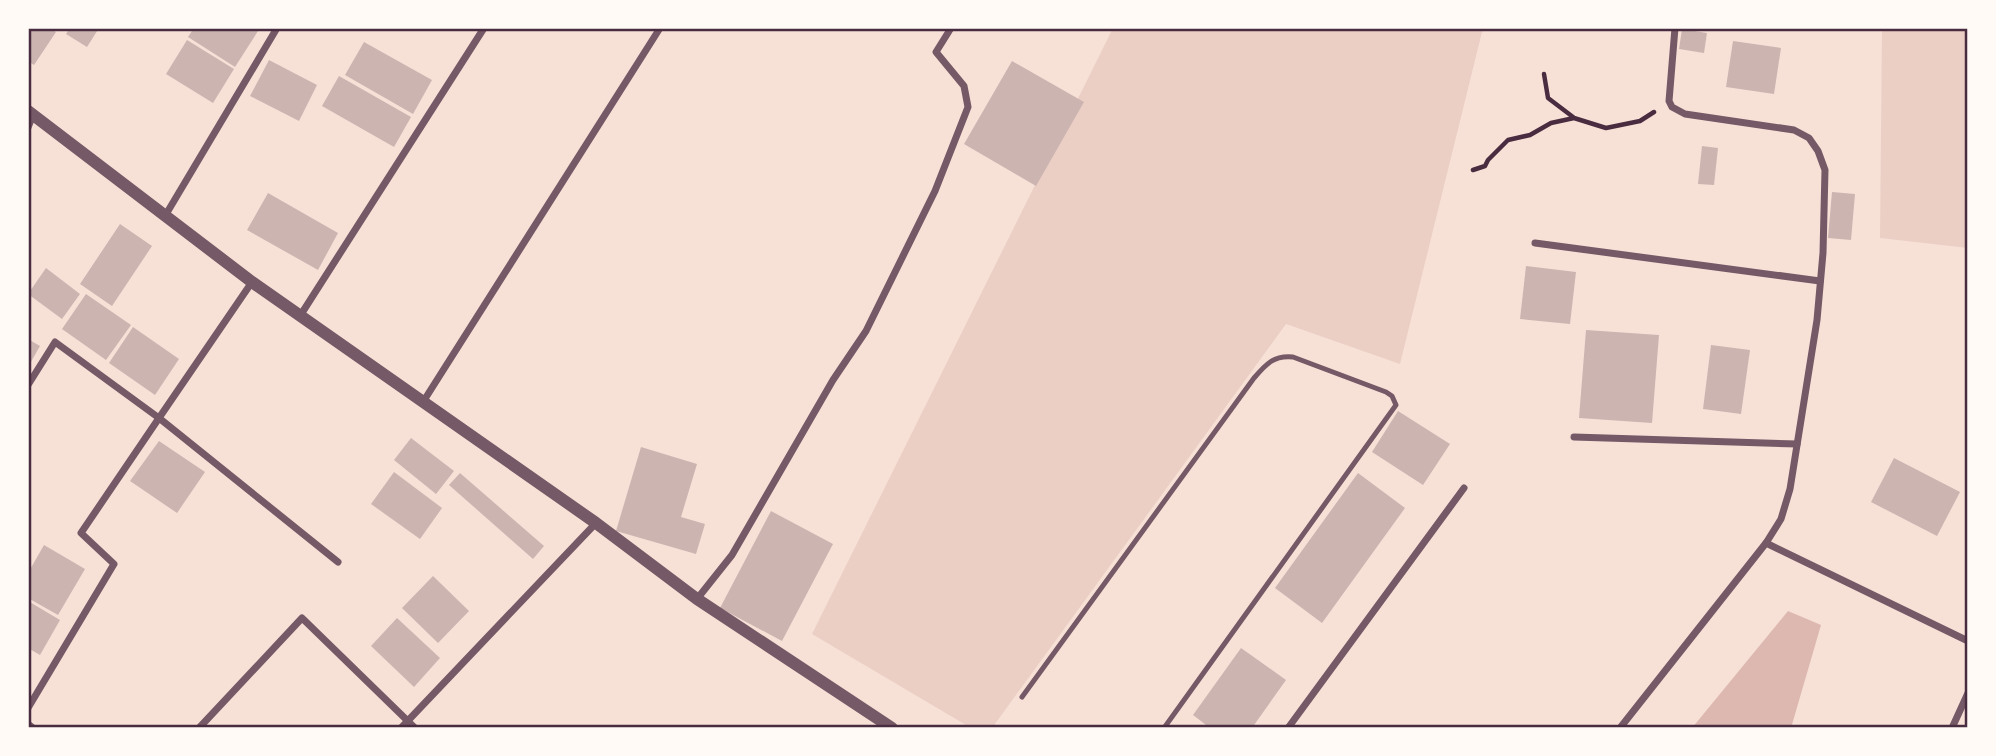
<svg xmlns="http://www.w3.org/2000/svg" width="1996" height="756" font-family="Raleway,sans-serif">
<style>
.green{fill:#ebcfc5}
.water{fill:#dcb8b0}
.building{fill:#ccb4b1}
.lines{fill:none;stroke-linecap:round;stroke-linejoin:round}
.path{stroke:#4a2c40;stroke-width:4.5}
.service{stroke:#755966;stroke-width:5}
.minor{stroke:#755966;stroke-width:7}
.tertiary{stroke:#755966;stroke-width:12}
.neatline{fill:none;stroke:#4a2c40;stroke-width:2.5}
</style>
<rect width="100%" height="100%" fill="#f7e1d7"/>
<g class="green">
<polygon points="1113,28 1483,28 1400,364 1286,324 992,728 971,728 812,634"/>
<polygon points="1882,28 1968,28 1968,248 1880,238"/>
</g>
<polygon class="water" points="1788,611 1821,625 1791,728 1692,728"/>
<g class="building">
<polygon points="28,28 49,28 56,32 34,65 28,61"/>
<polygon points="70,28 99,28 87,47 66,34"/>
<polygon points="194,28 252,28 258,31 235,67 188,37"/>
<polygon points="1682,29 1707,33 1704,53 1679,49"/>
<polygon points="187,40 234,69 213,103 166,74"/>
<polygon points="1733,41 1781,48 1774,94 1726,87"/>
<polygon points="364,42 432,80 413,114 345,75"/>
<polygon points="269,60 317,85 299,121 250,96"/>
<polygon points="1012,61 1084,102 1036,186 964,144"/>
<polygon points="339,76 411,117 394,147 322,106"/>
<polygon points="1702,146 1718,148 1714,185 1698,184"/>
<polygon points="1832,192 1855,194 1851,240 1828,238"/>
<polygon points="268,193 338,233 318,270 247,230"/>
<polygon points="120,224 152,246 112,306 80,284"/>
<polygon points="1526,266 1576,272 1570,324 1520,319"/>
<polygon points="46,268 80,294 62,319 28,294"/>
<polygon points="86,294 131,325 106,360 62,329"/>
<polygon points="133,327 179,359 155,395 109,363"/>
<polygon points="1586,330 1659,335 1652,423 1579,418"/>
<polygon points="28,339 40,346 28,367"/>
<polygon points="1711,345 1750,350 1741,414 1703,409"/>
<polygon points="1398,411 1450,444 1423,485 1372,452"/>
<polygon points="411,438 454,471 436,494 394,460"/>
<polygon points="159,441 205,472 177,513 130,481"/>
<polygon points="641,447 697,464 681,517 705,524 696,554 616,531"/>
<polygon points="1894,458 1960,492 1937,536 1871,502"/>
<polygon points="394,472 442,508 420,539 371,504"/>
<polygon points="460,473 544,546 533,559 449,485"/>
<polygon points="1358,473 1405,508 1322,623 1275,588"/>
<polygon points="771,511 833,544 782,641 720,608"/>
<polygon points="44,545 85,569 58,615 28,598 28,573"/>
<polygon points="433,576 469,611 438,643 402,608"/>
<polygon points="28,601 60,620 40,655 28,648"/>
<polygon points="397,618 440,658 414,687 371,646"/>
<polygon points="1241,648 1286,680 1252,728 1210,728 1193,715"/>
</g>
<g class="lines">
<g class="path">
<polyline points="1544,74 1548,98 1573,117"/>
<polyline points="1473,170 1485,166 1488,160 1508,140 1530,135 1551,123 1574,118 1606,128 1640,121 1654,112"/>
</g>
<g class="service">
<polyline points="28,130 34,115"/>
<path d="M 1022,697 L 1254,378 C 1266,364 1274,355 1293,357 L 1386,392 L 1392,396 L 1396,405 L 1164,728"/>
</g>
<g class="minor">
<polyline points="1675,28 1669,101 1672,107 1685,114 1794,130 1809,138 1818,151 1825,170 1823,253 1817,320 1790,489 1781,519 1766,543"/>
<polyline points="165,216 277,28"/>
<polyline points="1535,243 1820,281"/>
<polyline points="300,316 484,28"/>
<polyline points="28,385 55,342 159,418 252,282"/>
<polyline points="423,402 660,28"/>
<polyline points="1574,437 1797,444"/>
<polyline points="697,599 732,555 833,380 866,331 935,191 968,107 964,86 936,52 951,28"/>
<polyline points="28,708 114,564 81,533 159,418 338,562"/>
<polyline points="28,724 33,728"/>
<polyline points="199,728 302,618 415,728"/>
<polyline points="401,728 596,523"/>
<polyline points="1288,728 1464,488"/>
<polyline points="1620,728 1766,543 1968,641"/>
<polyline points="1952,728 1968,693"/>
</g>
<polyline class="tertiary" points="28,111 252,282 596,523 697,599 892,728"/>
</g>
<rect width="1996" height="756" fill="none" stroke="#fffaf5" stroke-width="60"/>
<rect x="30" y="30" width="1936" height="696" class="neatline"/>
</svg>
